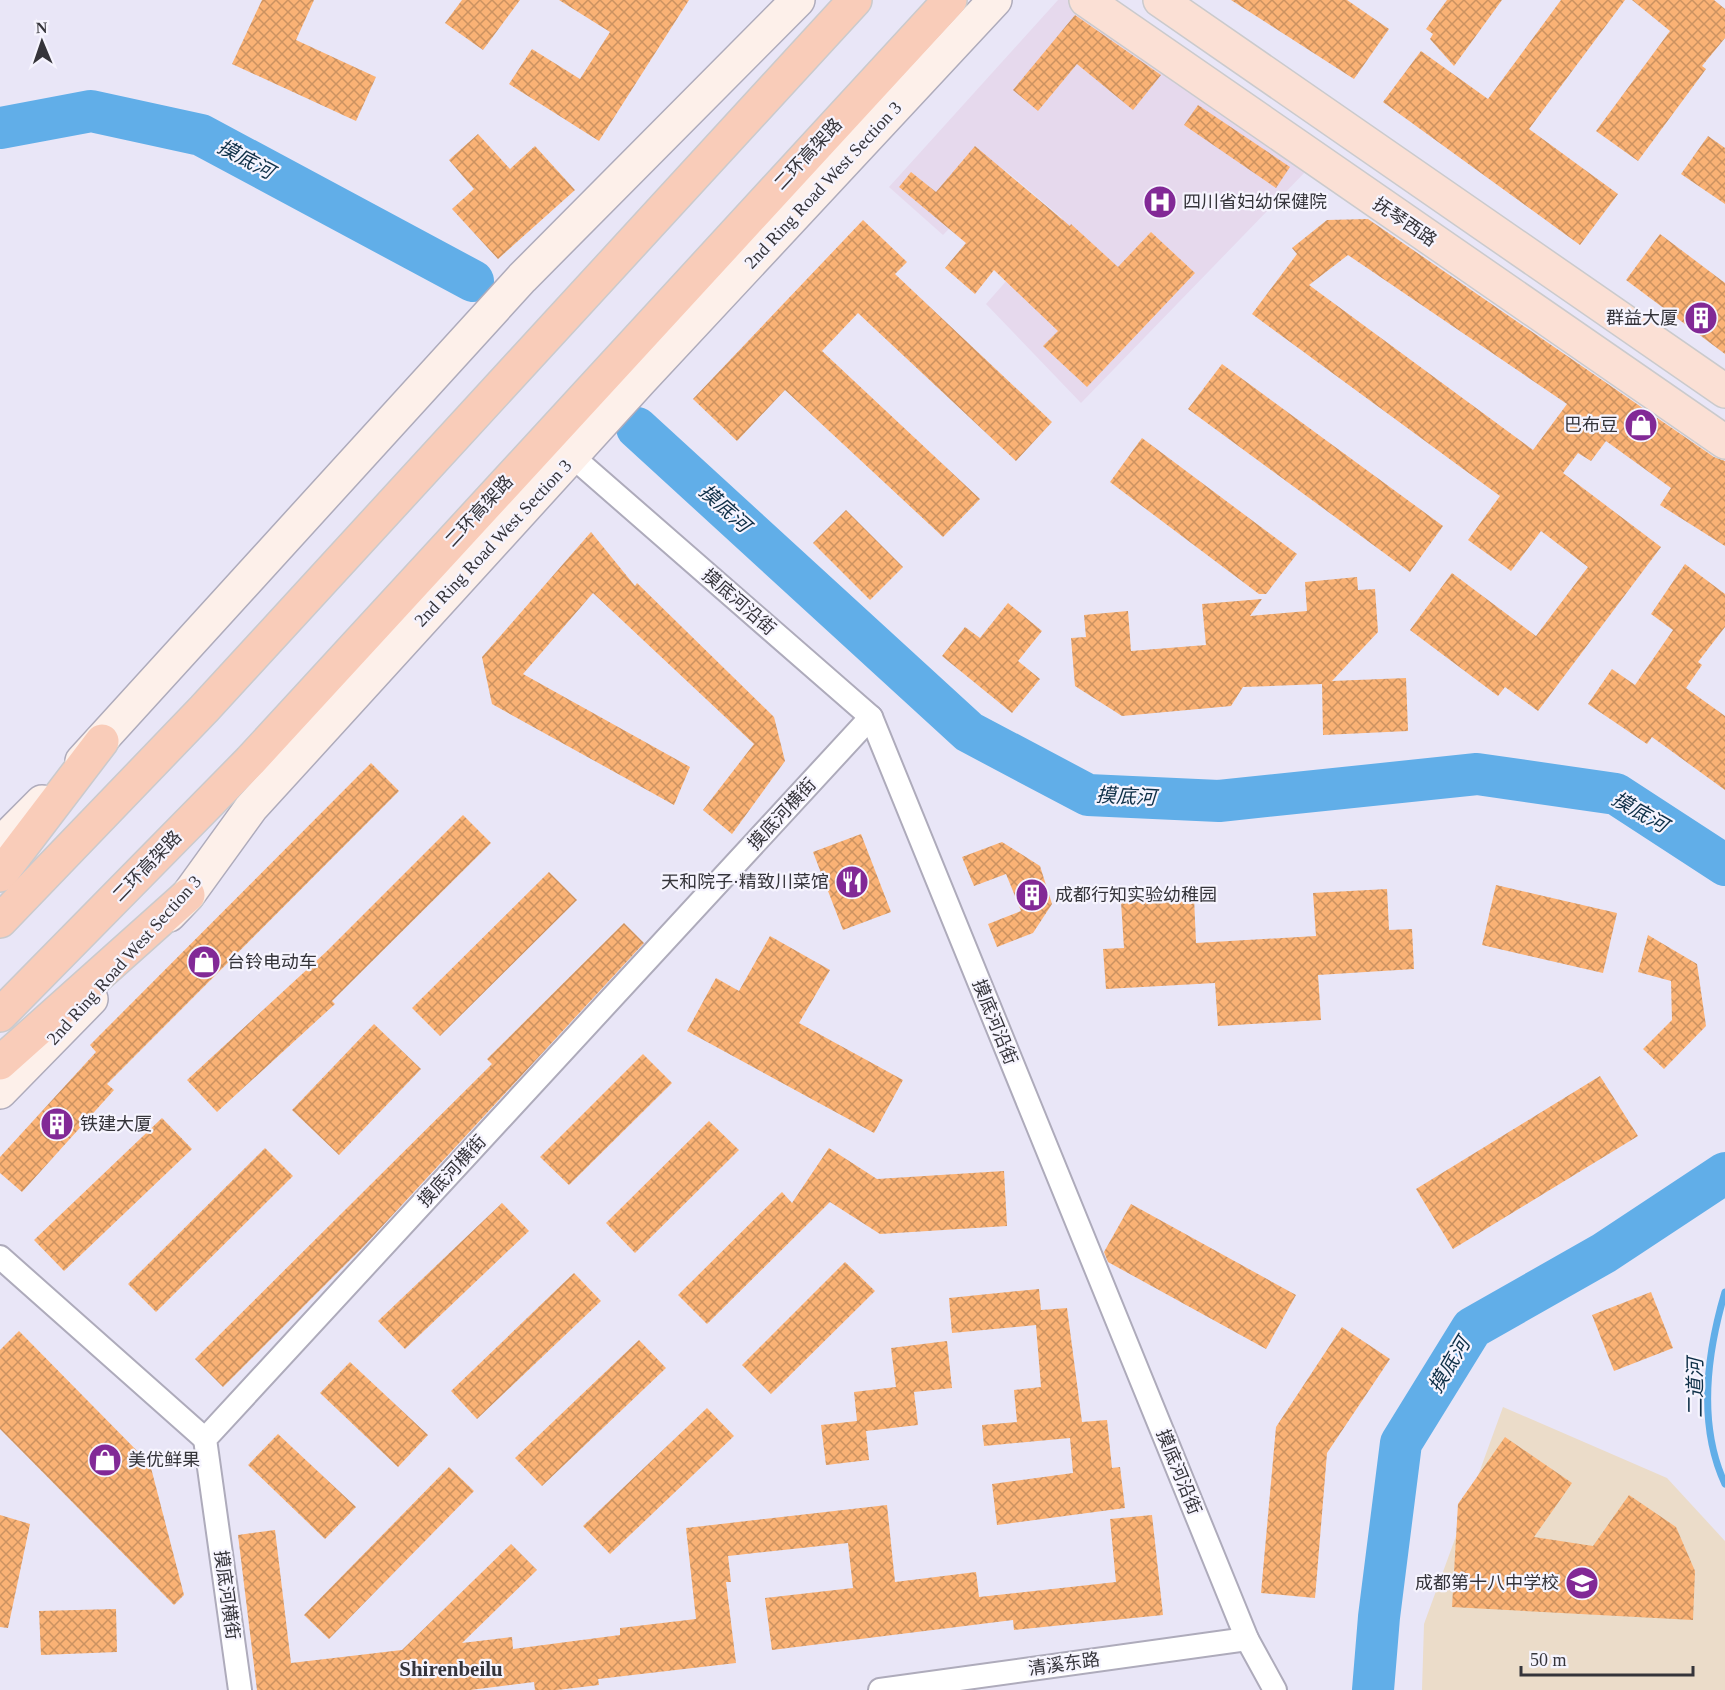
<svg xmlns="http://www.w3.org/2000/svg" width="1725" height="1690" font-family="'Times New Roman','Noto Sans SC',serif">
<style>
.education{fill:#ebdcc9}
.medical{fill:#e6d9ed}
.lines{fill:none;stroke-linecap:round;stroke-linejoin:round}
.stream{stroke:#61aee8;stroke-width:7}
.river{stroke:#61aee8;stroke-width:42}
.building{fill:url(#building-cross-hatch);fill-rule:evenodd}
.street-casing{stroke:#aeabbb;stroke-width:26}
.secondary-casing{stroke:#aeabbb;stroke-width:36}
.primary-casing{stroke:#cacacc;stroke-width:36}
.highway-casing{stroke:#cacacc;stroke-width:36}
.street{stroke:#fff;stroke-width:22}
.secondary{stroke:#fdf0ea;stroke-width:33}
.primary{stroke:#fbe0d5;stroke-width:33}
.highway{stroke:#f9ccb9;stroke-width:33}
.labels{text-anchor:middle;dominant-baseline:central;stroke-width:4.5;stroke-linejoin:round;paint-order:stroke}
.street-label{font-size:18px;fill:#35343a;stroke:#f6f4fe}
.poi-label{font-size:18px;fill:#35343a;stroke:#f6f4fe;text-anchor:start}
.water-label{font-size:20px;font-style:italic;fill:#0e2f47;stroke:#f6f4fe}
.quarter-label{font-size:21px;font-weight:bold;fill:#35343a;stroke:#f6f4fe}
</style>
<defs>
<pattern id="building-cross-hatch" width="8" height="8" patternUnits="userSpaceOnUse" patternTransform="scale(1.5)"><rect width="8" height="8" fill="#fab275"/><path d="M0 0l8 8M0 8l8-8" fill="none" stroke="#cb9261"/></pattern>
</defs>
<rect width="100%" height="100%" fill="#e9e6f7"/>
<polygon class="education" points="1503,1407 1667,1478 1725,1541 1725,1690 1422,1690 1424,1624"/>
<polygon class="medical" points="1058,0 1076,0 1307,170 1081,403 986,304 1062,218 1005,170 943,235 889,187"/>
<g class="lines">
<path class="stream" d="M 1725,1292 C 1707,1353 1697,1424 1725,1484"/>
<g class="river">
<polyline points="0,128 91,111 201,135 473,281"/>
<polyline points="637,428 969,732 1088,795 1219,801 1477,774 1616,794 1725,865"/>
<polyline points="1373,1690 1379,1617 1401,1443 1472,1328 1604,1253 1725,1173"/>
</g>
</g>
<g class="building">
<polygon points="262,0 314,0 296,40 376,77 356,121 232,64"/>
<polygon points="462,0 520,0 483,50 445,23"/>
<polygon points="559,0 689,0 599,141 509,84 532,49 580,79 610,32"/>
<polygon points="1231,0 1347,0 1389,29 1354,79"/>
<polygon points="1447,0 1502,0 1454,66 1430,39 1433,34 1426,29"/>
<polygon points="1561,0 1625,0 1529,129 1618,194 1580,245 1383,102 1421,51 1488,99"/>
<polygon points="1632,0 1714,0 1725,9 1725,38 1702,66 1706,69 1638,161 1596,131 1670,31"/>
<polygon points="1075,15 1161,75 1133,110 1077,64 1038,111 1013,90"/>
<polygon points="1198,105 1290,167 1276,188 1184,125"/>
<polygon points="478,134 510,169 535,146 575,190 498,259 452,209 474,189 449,160"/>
<polygon points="1708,136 1725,148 1725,204 1681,174"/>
<polygon points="975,146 1070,226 1071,224 1118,267 1151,232 1195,273 1087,387 1043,346 1058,331 994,270 975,294 945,268 966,243 899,187 911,172 936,192"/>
<path d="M 1368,219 L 1714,457 L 1725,461 L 1725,546 L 1660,505 L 1671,488 L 1606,441 L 1591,461 L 1578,453 L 1563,473 L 1661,547 L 1538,711 L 1505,687 L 1498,696 L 1410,630 L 1452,573 L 1536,636 L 1588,567 L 1541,531 L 1511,571 L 1468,540 L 1500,496 L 1252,314 L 1297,254 L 1292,248 L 1327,220 ZM 1348,255 L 1567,404 L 1533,450 L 1309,285 Z"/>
<polygon points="863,220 907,262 895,274 1052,422 1016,461 858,313 822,351 980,499 943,537 785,390 737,441 693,399"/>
<polygon points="1660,234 1725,283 1725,354 1626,280"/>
<polygon points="1222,364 1443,526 1410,572 1188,409"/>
<polygon points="1142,438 1297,554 1266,594 1259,594 1110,482"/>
<polygon points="846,510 903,567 870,600 813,543"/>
<polygon points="591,532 635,586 637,583 774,717 785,761 732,834 703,810 754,744 593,593 523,674 690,767 674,805 492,704 482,657"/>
<polygon points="1685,564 1725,594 1725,627 1698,662 1702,665 1686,688 1725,716 1725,790 1652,737 1647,744 1588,704 1612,669 1635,685 1673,630 1651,614"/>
<polygon points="1357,577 1358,590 1375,589 1378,632 1332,681 1406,678 1408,731 1323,735 1322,684 1243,687 1231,706 1122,716 1075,686 1071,638 1086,637 1084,615 1128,611 1131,651 1206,645 1202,604 1262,599 1250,616 1307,611 1305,582"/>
<polygon points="1008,603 1042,631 1018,661 1040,679 1012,713 942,656 965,627 980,638"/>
<polygon points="371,763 399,791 107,1084 114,1090 22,1192 0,1173 0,1157 96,1052 90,1045"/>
<polygon points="463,815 491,843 332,1001 335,1004 217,1112 187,1080 326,952"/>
<polygon points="861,834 891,912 843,930 813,852"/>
<polygon points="1002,842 1040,866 1052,904 1033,933 997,947 988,924 1021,911 1006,874 974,886 962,857"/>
<polygon points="549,872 577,900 440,1036 412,1008"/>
<polygon points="1496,885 1617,913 1603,973 1482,945"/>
<polygon points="1387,889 1389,930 1412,929 1414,969 1318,975 1321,1020 1218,1026 1215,983 1106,989 1103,949 1124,948 1121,902 1194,897 1196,943 1316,936 1313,893"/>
<polygon points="624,923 644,943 364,1246 223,1387 195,1359 492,1064 487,1059"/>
<polygon points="1648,935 1697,964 1706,1026 1664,1069 1643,1049 1672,1020 1671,981 1638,972"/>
<polygon points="770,936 830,970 799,1023 903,1080 874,1133 687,1031 716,978 739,991"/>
<polygon points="374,1024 421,1069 339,1155 292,1110"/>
<polygon points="643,1054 672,1083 569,1185 540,1157"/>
<polygon points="1600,1076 1638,1136 1453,1249 1416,1189"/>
<polygon points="162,1118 192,1149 64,1271 34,1240"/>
<polygon points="709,1121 739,1150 635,1253 606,1223"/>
<polygon points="265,1148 293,1176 156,1312 128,1284"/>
<polygon points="829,1148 877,1179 1004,1171 1007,1226 880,1234 830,1202 707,1324 678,1295 782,1192 792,1203"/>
<polygon points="502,1203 529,1231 405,1349 378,1321"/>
<polygon points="1131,1204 1296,1295 1266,1349 1108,1262 1104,1252"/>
<polygon points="845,1262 875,1291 771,1394 742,1365"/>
<polygon points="574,1273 601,1301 477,1419 451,1391"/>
<polygon points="1039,1289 1041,1310 1067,1308 1082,1422 1107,1420 1112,1468 1120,1467 1125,1508 997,1525 992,1484 1073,1473 1070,1438 984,1446 982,1425 1017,1422 1014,1390 1041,1387 1036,1325 952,1333 949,1298"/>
<polygon points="1651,1292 1673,1348 1614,1371 1592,1315"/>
<polygon points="1342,1327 1390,1359 1327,1453 1315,1598 1261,1593 1276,1427"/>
<polygon points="19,1331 150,1464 184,1595 174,1605 0,1429 0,1350"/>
<polygon points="639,1340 666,1368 542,1486 515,1458"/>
<polygon points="947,1341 952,1388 914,1392 918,1425 866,1431 869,1460 826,1465 821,1425 857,1421 854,1392 896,1387 891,1348"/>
<polygon points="350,1362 428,1435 398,1467 320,1393"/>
<polygon points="707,1408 734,1436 610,1554 583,1526"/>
<polygon points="278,1434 356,1507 325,1539 248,1465"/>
<polygon points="1505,1437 1572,1483 1534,1537 1593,1546 1629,1495 1676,1527 1695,1571 1693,1620 1452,1607 1458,1504"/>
<polygon points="449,1467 474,1491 329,1639 304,1615"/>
<polygon points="887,1505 895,1582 976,1572 979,1597 1116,1582 1110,1519 1152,1515 1163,1615 1014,1630 1013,1620 772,1650 765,1598 853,1588 848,1543 728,1556 731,1582 726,1582 736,1663 598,1679 599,1685 557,1690 535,1690 534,1682 470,1690 257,1690 238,1535 275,1530 291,1663 402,1650 511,1544 537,1570 462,1643 512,1637 513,1649 620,1635 620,1628 696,1619 686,1528"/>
<polygon points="0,1515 30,1524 8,1628 0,1627"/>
<polygon points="116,1609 117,1652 41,1655 39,1611"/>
</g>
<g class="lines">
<g class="street-casing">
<g id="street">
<polyline points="573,457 871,717 1247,1639 1275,1690"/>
<polyline points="0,1257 205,1439"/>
<polyline points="240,1690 205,1439 871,717"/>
<polyline points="880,1690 1247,1639"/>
</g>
</g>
<g class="secondary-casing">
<g id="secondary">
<polyline points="82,761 522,278 798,0"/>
<polyline points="0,844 42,802"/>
<polyline points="169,915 188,895 251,808 641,380 995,0"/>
<polyline points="0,1092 91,999"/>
</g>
</g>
<g class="primary-casing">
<g id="primary">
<polyline points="1086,0 1725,442"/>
<polyline points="1160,0 1725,391"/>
</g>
</g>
<g class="highway-casing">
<g id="highway">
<polyline points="0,875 102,741"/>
<polyline points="0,921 204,709 855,0"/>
<polyline points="0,1015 250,761 950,0"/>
<polyline points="0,1063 188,895"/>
</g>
</g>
<use href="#street" class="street"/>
<use href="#secondary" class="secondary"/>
<use href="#primary" class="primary"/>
<use href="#highway" class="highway"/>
</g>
<defs>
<g id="hospital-disc" transform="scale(1.725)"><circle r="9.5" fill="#822996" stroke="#f6f4fe"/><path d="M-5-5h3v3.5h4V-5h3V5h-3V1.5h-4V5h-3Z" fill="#fff"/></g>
<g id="building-disc" transform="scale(1.725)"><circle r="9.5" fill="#822996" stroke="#f6f4fe"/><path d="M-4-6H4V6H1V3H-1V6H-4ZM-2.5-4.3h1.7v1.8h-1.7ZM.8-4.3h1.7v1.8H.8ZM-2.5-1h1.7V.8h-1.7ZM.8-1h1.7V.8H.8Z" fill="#fff"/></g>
<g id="shop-disc" transform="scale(1.725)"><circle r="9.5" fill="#822996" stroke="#f6f4fe"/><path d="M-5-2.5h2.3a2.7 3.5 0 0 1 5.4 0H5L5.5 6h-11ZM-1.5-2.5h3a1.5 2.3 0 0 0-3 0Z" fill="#fff"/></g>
<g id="restaurant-disc" transform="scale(1.725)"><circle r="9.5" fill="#822996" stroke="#f6f4fe"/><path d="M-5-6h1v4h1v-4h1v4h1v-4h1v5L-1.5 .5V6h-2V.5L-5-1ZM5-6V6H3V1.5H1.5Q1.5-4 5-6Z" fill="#fff"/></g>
<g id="school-disc" transform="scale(1.725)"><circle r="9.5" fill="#822996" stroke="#f6f4fe"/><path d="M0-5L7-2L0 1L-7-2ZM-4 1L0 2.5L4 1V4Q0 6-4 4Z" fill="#fff"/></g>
</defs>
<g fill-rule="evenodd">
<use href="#hospital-disc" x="1160" y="202"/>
<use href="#building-disc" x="1701" y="318"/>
<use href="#shop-disc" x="1641" y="425"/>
<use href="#restaurant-disc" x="852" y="882"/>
<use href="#building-disc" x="1032" y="895"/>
<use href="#shop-disc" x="204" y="962"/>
<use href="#building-disc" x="57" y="1124"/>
<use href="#shop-disc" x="105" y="1460"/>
<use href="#school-disc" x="1582" y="1583"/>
</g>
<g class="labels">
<g class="street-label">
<text transform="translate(808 154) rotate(-47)">二环高架路</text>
<text transform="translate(823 185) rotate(-47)">2nd Ring Road West Section 3</text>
<text transform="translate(1405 222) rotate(34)">抚琴西路</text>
<text transform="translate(479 511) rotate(-47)">二环高架路</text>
<text transform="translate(493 543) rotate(-47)">2nd Ring Road West Section 3</text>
<text transform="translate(739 602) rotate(41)">摸底河沿街</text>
<text transform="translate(782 814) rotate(-47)">摸底河横街</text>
<text transform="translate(147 866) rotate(-46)">二环高架路</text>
<text transform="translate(124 960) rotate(-48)">2nd Ring Road West Section 3</text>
<text transform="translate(995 1022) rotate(68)">摸底河沿街</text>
<text transform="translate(452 1171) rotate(-47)">摸底河横街</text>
<text transform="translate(1179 1472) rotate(68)">摸底河沿街</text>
<text transform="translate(227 1595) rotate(82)">摸底河横街</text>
<text transform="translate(1064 1664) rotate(-8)">清溪东路</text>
</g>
<g class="poi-label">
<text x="1183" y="202">四川省妇幼保健院</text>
<text x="1678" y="318" text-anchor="end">群益大厦</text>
<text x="1618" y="425" text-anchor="end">巴布豆</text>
<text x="829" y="882" text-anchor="end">天和院子·精致川菜馆</text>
<text x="1055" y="895">成都行知实验幼稚园</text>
<text x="227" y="962">台铃电动车</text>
<text x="80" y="1124">铁建大厦</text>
<text x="128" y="1460">美优鲜果</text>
<text x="1559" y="1583" text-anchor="end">成都第十八中学校</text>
</g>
<g class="water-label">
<text transform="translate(246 159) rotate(28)">摸底河</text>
<text transform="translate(725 508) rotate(42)">摸底河</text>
<text transform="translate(1126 796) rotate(3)">摸底河</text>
<text transform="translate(1640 812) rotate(30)">摸底河</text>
<text transform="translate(1449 1365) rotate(-59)">摸底河</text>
<text transform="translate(1695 1388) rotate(-90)">二道河</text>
</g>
<g class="quarter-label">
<text x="451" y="1669">Shirenbeilu</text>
</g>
</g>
<g transform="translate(42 42) rotate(358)" stroke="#f6f4fe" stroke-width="4.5" paint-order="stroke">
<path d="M0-4.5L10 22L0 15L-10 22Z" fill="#35343a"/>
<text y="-9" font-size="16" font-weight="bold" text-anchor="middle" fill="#35343a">N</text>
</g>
<path d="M1521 1666v9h172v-9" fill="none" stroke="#35343a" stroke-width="3"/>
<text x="1530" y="1666" font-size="18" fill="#35343a" stroke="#f6f4fe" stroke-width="4.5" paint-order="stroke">50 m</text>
</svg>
